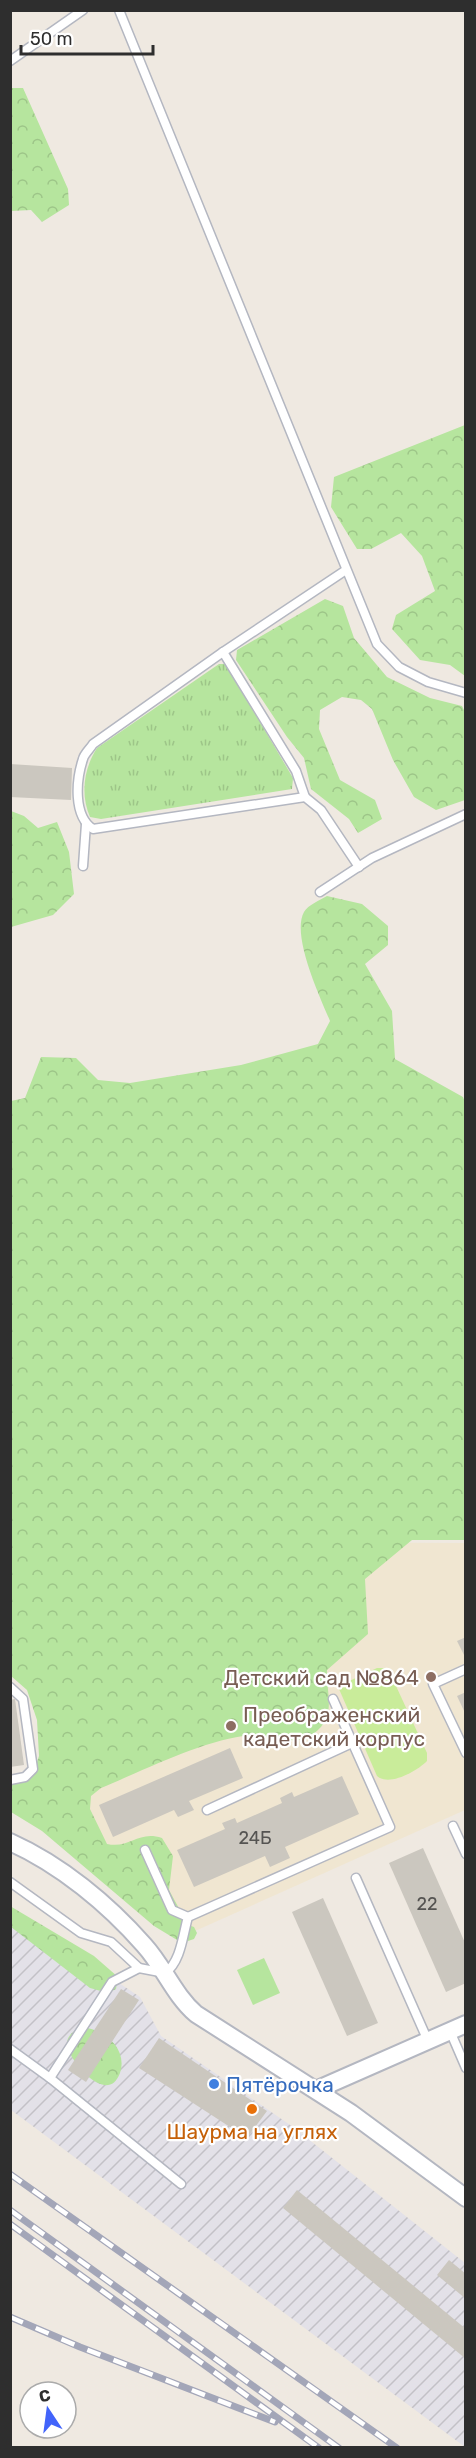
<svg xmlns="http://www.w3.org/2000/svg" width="476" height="2458" font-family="Rubik,sans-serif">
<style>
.industrial{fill:url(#industrial-furrows)}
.education{fill:#f0e6d1}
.grass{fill:url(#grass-tufts)}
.forest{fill:url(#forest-crowns)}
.park{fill:#b6e59e}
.pitch{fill:#c9ec9a}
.building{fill:#cbc7bf}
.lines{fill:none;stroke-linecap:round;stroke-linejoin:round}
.lane-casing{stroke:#b4b7c1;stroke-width:11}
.street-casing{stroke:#b4b7c1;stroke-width:20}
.lane{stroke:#fff;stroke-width:8}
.street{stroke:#fff;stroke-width:16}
.rail-casing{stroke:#a3a6b8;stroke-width:7}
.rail{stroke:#fff;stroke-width:4.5;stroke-dasharray:14;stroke-linecap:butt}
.education-dot{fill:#8d6e63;stroke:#fff;stroke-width:2}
.shop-dot{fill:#3f7fe0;stroke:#fff;stroke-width:2}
.food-dot{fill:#e8710a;stroke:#fff;stroke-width:2}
.labels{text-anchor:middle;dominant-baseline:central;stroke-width:4.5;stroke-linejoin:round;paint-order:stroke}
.number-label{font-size:18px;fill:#555452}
.education-label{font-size:21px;fill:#785e54;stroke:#fff;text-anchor:end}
.shop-label{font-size:21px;fill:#366cbe;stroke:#fff;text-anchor:start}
.food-label{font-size:21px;fill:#c56008;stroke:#fff}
</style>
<defs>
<pattern id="industrial-furrows" width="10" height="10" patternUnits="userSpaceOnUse" patternTransform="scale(1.5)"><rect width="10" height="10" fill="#e3e1e8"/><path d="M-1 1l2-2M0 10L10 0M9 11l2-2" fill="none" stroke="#c3c1c7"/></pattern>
<pattern id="grass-tufts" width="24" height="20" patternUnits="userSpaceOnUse" patternTransform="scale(1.5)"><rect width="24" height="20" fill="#b6e59e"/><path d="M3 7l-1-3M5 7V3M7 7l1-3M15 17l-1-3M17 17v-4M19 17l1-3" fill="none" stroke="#9dc588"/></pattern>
<pattern id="forest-crowns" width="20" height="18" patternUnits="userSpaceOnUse" patternTransform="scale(1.5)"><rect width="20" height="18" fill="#b6e59e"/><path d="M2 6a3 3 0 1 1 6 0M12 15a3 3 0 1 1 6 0" fill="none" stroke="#9dc588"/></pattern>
</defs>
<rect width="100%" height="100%" fill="#efe9e1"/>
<polygon class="industrial" points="10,1910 140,1997 161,2036 293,2127 465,2263 465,2447 11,2110"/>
<polygon class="education" points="11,1541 465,1543 465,1810 195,1931 91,1861 10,1547"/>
<path class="grass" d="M 219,664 L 226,664 L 293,778 L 292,789 L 101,819 L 90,817 C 80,794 84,768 97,748 Z"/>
<g class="forest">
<polygon points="11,88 23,88 68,189 69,205 42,222 31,210 11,211"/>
<polygon points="465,425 465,676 450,665 420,660 392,629 396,615 435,591 422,556 401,533 371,549 357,549 331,507 334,477"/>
<polygon points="325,599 343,606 354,638 387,677 430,698 462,706 466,714 465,800 436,810 414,797 393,760 372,709 361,700 342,697 320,710 319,729 340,780 375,800 382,819 358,833 349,819 311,789 304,758 287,737 236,660 237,650"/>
<polygon points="11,811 24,816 38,828 57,822 69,852 74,894 53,915 11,927"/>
<path d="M 327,896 L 362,904 L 388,926 L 388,945 L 365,964 L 392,1011 L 395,1059 L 463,1097 L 465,1102 L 465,1540 L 412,1540 L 365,1579 L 368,1634 L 327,1670 C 326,1691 336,1714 318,1730 C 296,1751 268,1733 243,1736 C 200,1742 142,1771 101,1788 L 91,1796 L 90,1809 L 107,1844 C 130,1849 138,1830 162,1838 L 173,1856 L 169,1890 L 188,1925 L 194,1927 L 197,1933 L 194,1939 L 182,1943 L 154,1926 L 42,1831 L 11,1812 L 11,1786 L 37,1762 L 39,1756 L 37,1720 L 27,1690 L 11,1676 L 11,1101 L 25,1098 L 41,1057 L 76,1058 L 98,1080 L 130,1083 L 241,1065 L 318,1044 L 330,1021 C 320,997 291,935 304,912 C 308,905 320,900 327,896 Z"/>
<polygon points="10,1906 94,1956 118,1977 116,1989 108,1993 90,1988 11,1927"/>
<path d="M 81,2027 C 104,2029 128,2048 120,2073 C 107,2108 67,2058 67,2044 C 67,2035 74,2031 81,2027 Z"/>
</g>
<polygon class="park" points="264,1958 280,1993 253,2005 237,1970"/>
<path class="pitch" d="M 377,1668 L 385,1668 L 390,1673 L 427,1753 L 427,1761 C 417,1771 389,1787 377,1776 L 339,1689 L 345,1683 Z"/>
<g class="building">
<polygon points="10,764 72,768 71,800 10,797"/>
<polygon points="466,1637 466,1659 457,1641"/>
<polygon points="466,1692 466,1715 457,1696"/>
<polygon points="15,1699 24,1765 10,1767 10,1700"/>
<polygon points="230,1748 243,1778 189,1801 194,1810 178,1817 174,1810 113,1837 99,1805"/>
<polygon points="342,1776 359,1814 285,1847 290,1858 270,1867 265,1856 194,1887 177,1850 225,1829 222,1823 235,1818 237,1823 282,1803 280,1798 292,1792 294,1797"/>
<polygon points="423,1848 466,1945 466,1983 446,1992 389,1863"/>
<polygon points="323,1898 378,2023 347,2036 292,1912"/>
<polygon points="121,1989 139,2000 86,2082 68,2070"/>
<polygon points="159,2038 267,2111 247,2138 139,2068"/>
<polygon points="297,2190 466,2329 466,2359 283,2208"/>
<polygon points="449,2260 466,2274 466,2299 437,2275"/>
</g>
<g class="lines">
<g class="lane-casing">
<g id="lane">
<polyline points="119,10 377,644 399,667 428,682 466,693"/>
<polyline points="10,61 83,10"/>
<path d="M 346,570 L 223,652 L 93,744 C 90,749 84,754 83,759 C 76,780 73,816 93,829 L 305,797 L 321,810 L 359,867"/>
<polyline points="223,652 296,771 305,797"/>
<polyline points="83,866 86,824"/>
<polyline points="320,892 372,858 466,814"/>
<polyline points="466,1669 433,1684 466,1753"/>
<polyline points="10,1687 23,1699 33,1769 25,1777 10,1780"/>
<polyline points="207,1810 352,1743"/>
<polyline points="453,1826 466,1854"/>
<polyline points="145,1850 172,1910 188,1917"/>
<polyline points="356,1878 428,2041"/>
<polyline points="10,1882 81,1933 111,1942 139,1968"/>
<polyline points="450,2031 466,2068"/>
<polyline points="10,2049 50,2078 181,2184"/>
<path d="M 50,2078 L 112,1982 L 139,1968 L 165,1973 C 181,1962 183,1934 188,1917 L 390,1827 L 333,1699"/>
</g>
</g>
<g class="street-casing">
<g id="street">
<path d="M 10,1842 C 61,1865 108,1904 144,1945 C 164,1967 174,1995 196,2014 L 351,2113 L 466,2198"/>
<polyline points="316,2090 466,2024"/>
</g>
</g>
<use href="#lane" class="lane"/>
<use href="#street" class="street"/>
<g class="rail-casing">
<g id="rail">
<polyline points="10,2174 397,2448"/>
<polyline points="10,2210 339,2448"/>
<polyline points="10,2224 319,2448"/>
<polyline points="10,2317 80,2347 275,2422"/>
</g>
</g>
<use href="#rail" class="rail"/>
</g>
<g class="education-dot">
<circle cx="431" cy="1677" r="6"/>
<circle cx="231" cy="1726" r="6"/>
</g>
<circle class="shop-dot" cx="214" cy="2084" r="6"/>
<circle class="food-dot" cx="252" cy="2109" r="6"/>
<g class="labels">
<g class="number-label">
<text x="255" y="1838">24Б</text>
<text x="427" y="1904">22</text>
</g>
<g class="education-label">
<text x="419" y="1677">Детский сад №864</text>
<text x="243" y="1714" text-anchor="start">Преображенский<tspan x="243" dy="24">кадетский корпус</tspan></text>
</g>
<g class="shop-label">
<text x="226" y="2084">Пятёрочка</text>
</g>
<g class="food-label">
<text x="252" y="2131">Шаурма на углях</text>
</g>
</g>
<rect width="476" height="2458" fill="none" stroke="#2e2e2e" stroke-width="24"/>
<g transform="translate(48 2410) rotate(347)"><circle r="28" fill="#ffffff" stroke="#ababab" stroke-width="1.5"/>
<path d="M0-4.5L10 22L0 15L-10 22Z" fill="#4264fb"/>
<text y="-9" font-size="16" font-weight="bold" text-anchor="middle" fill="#2e2e2e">С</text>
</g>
<path d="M21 45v9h132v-9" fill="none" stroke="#2e2e2e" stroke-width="3"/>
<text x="30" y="45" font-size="18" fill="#2e2e2e" stroke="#ffffff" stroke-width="4.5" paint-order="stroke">50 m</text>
</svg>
